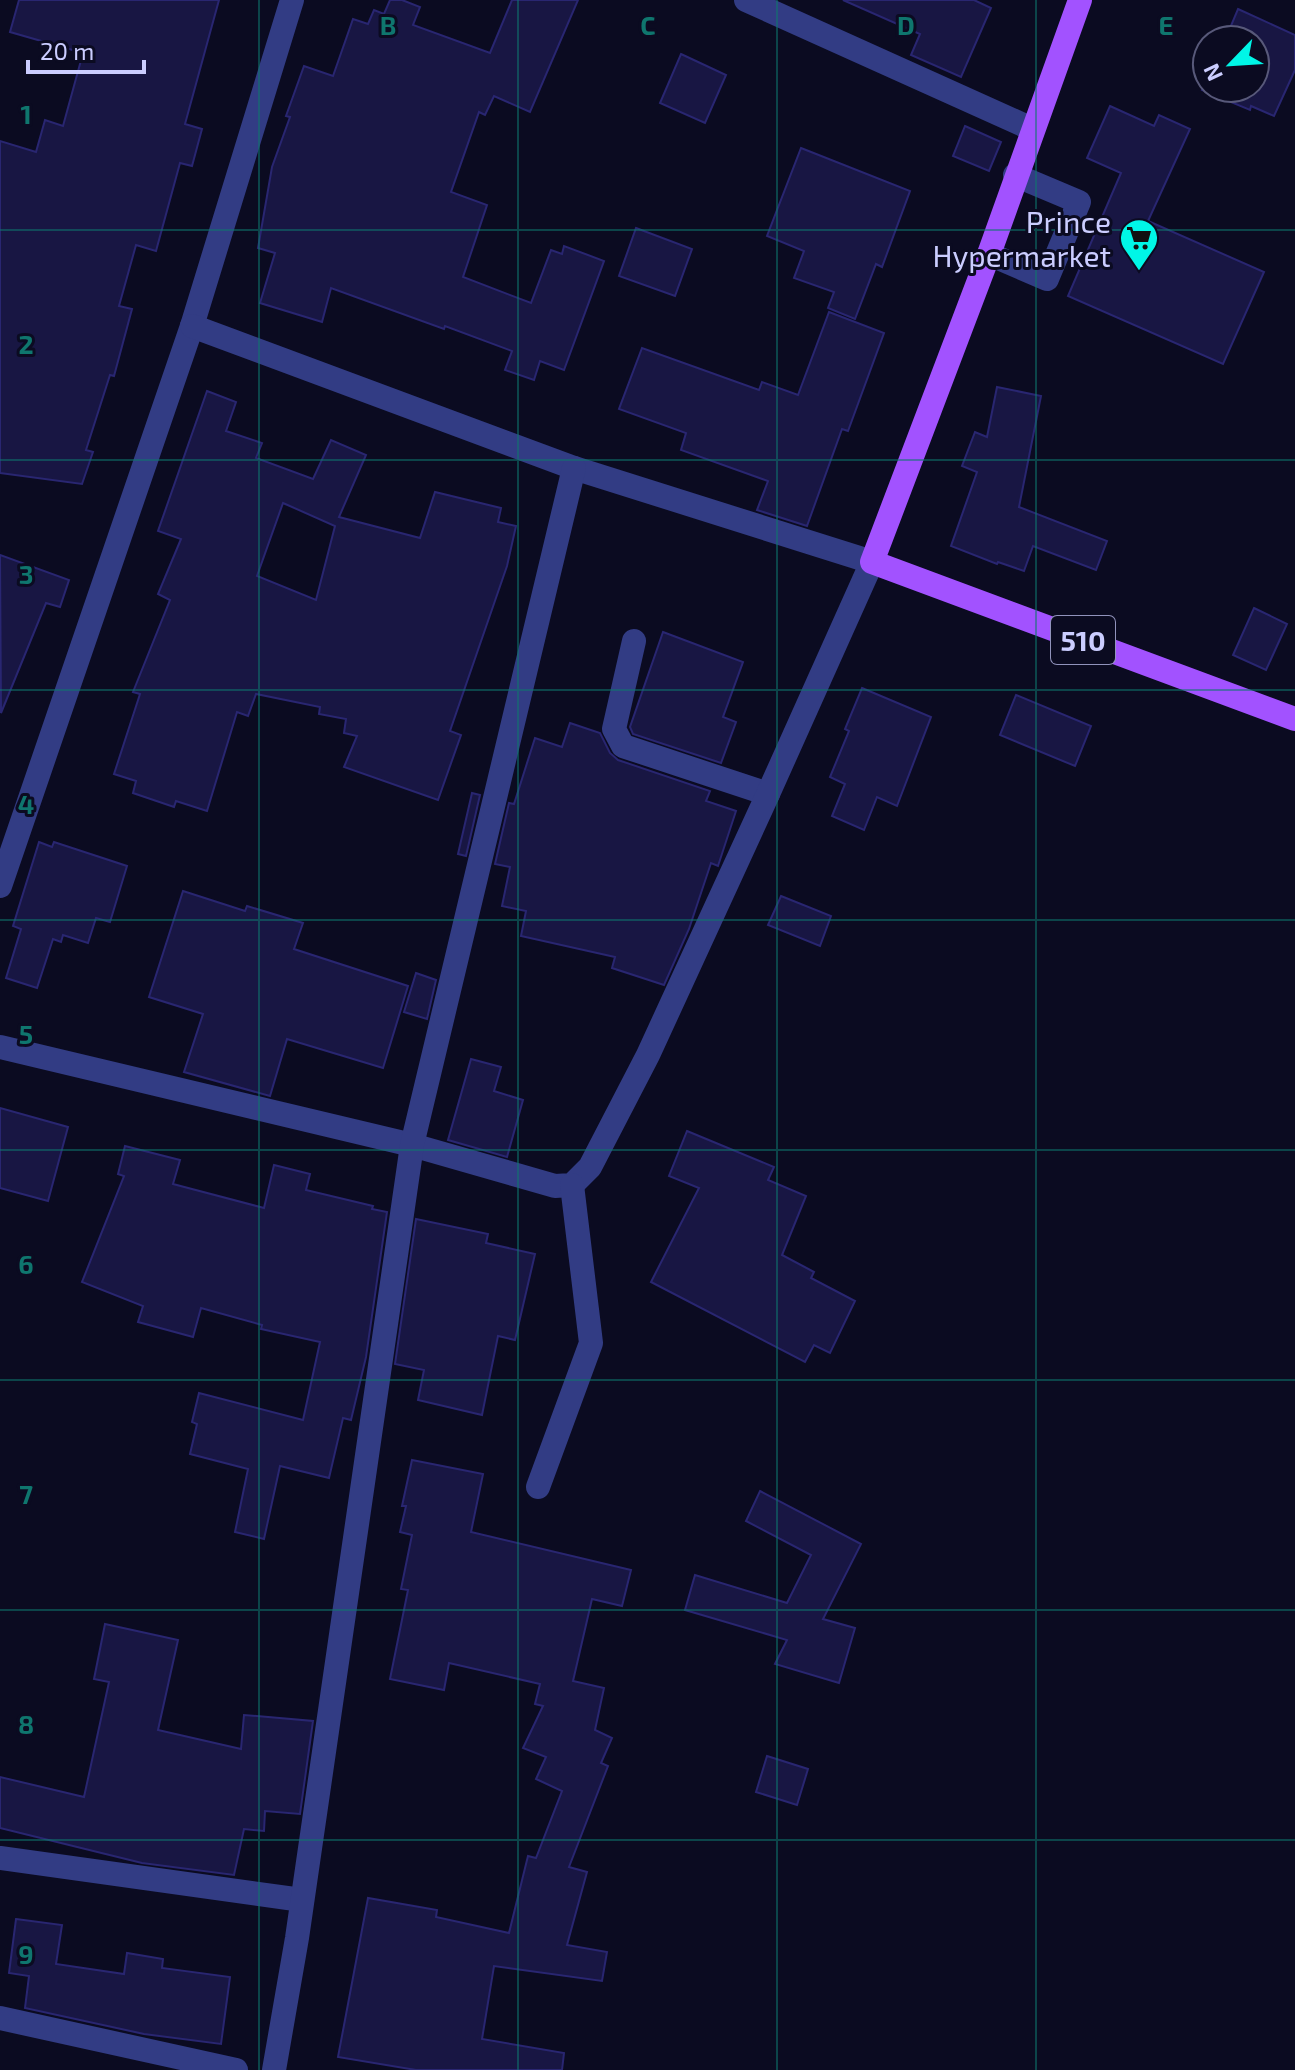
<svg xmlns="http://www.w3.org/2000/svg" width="1295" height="2070" font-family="'Exo 2',sans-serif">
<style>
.building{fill:#181643;stroke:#292671;stroke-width:2;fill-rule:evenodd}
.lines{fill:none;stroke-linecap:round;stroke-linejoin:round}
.minor{stroke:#323c84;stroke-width:24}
.major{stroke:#a252ff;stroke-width:24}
.grid{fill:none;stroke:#0f766e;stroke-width:2;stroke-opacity:0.55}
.labels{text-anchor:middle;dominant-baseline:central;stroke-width:6;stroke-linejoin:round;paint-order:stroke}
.shield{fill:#0b0b21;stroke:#9193bc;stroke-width:2}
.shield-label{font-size:28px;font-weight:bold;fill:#cbcdff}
.poi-label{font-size:30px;fill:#cbcdff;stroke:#0b0b21;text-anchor:end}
.grid-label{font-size:26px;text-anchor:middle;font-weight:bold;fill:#0f766e;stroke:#0b0b21;stroke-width:6;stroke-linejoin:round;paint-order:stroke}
</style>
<rect width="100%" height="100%" fill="#0b0b21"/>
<g class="building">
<polygon points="19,0 219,0 185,124 202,129 192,166 180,163 156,251 136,245 119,306 132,309 114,376 110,375 86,450 93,452 82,484 0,473 0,141 36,152 45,120 63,126 83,53 10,32"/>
<polygon points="390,0 402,0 420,7 413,25 490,53 512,0 578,0 530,112 494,96 485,115 479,112 451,192 487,205 463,277 531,303 551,250 562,254 564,246 604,261 564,370 540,361 534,380 505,370 512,351 445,326 444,329 331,288 322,322 260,303 275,253 258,248 272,167 290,117 286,116 304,66 333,76 353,19 368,24 374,10 384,14"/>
<polygon points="843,0 974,0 991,8 961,77 911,55 920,34"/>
<polygon points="1238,9 1295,35 1295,70 1274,116 1251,106 1250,110 1202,90 1207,79 1207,88 1255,88 1255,40 1225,40"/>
<polygon points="681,54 726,75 705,123 660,103"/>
<polygon points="1110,106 1154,126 1159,115 1190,129 1148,221 1264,272 1223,364 1068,296 1121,173 1087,158"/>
<polygon points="965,126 1001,142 989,171 953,156"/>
<polygon points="801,148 910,191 882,267 876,264 855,319 828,308 834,292 794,278 804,251 767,236"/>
<polygon points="636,228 692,249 675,296 619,276"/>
<polygon points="829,312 884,333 848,431 842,429 807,526 757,510 768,481 681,450 686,433 619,409 642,348 759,390 762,382 798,395"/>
<polygon points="997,387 1041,396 1019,507 1107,541 1096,570 1033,546 1024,571 998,562 997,564 951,546 977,472 962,466 975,432 987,437"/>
<path d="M 207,391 L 236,402 L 226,431 L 262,443 L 256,458 L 313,479 L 331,440 L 366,455 L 339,517 L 420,538 L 435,492 L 501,508 L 498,522 L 516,526 L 507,566 L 450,731 L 461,735 L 438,800 L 344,767 L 357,736 L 344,733 L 346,719 L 319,714 L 320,707 L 256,694 L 248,716 L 237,712 L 207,811 L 176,801 L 174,807 L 133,793 L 136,781 L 114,774 L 140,694 L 133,692 L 170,600 L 158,594 L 181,539 L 158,531 ZM 283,503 L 335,526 L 316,600 L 257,576 Z"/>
<polygon points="0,555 69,580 60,607 46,603 1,713"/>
<polygon points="1254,608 1287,624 1266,670 1233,655"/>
<polygon points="663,632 743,662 723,717 736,722 721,763 633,734 630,727"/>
<polygon points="862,688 931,717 897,806 877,797 864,830 832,816 845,784 830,777 849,731 845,729"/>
<polygon points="1016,695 1091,726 1075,766 1000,735"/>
<polygon points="570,723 600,733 610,753 618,760 710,791 706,801 736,811 718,866 711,863 689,929 664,985 612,968 615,957 521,936 526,911 502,906 510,867 495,864 509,803 514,804 535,738 562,747"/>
<polygon points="472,793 480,795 466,856 458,854"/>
<polygon points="39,842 52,847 54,842 127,866 110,922 96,918 88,943 63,935 61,942 53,939 37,988 6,978 21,929 13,926"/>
<polygon points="183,891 245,911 247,906 303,923 294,949 408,986 383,1068 287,1039 270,1096 184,1072 203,1014 149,997"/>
<polygon points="781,896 831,916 820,946 768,925"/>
<polygon points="416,973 436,980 427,1019 404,1012"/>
<polygon points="471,1059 501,1067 494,1091 523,1100 507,1157 448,1140"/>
<polygon points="0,1108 68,1127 48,1201 0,1188"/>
<polygon points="687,1131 774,1167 768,1180 806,1196 782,1255 814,1272 811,1278 855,1301 830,1353 814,1345 805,1362 651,1282 699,1188 669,1176"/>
<polygon points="125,1146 180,1160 173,1184 264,1208 274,1165 310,1174 306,1190 373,1206 372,1209 387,1212 366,1357 351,1420 343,1418 329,1478 280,1466 264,1539 235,1532 248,1469 190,1454 197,1424 192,1422 199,1393 303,1420 320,1342 261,1329 262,1325 201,1308 193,1337 138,1322 143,1306 82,1282 124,1176 118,1174"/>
<polygon points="416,1219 488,1234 486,1243 535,1254 515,1340 498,1336 482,1415 418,1400 424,1370 395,1364"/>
<polygon points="412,1460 483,1474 471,1532 631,1570 622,1606 592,1599 573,1681 604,1688 595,1730 612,1738 601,1763 608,1766 569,1867 587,1872 567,1945 607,1952 602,1981 494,1966 482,2039 564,2053 562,2070 416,2070 338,2057 368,1898 437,1910 436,1917 509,1933 528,1856 536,1858 562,1791 536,1779 546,1757 523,1748 543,1706 535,1704 540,1684 449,1663 444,1690 390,1679 408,1590 401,1589 412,1535 400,1532 406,1506 402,1506"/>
<polygon points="760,1491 861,1544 823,1619 855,1628 839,1683 775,1664 787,1640 685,1610 695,1575 787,1603 811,1555 746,1521"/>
<polygon points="105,1624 178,1640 158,1730 241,1749 244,1715 313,1721 300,1814 265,1811 264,1831 244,1829 234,1875 142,1863 0,1828 0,1777 84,1797 109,1682 94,1679"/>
<polygon points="767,1756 808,1769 797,1805 756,1792"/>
<polygon points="16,1919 62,1925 56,1964 124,1974 127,1953 163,1959 162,1968 230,1977 221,2044 144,2034 25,2008 29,1976 9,1973"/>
</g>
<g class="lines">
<g class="minor">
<polyline points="746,0 1032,129"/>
<polyline points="989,254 1047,279 1079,202 1015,175"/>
<polyline points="634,641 614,729 623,746 768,794"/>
<polyline points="0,886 192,326 292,0"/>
<polyline points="0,1047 412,1145 555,1186 572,1185 590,1167 648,1055 768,794 872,562 574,468 192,326"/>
<polyline points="538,1487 591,1343 572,1185"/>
<polyline points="0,1858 302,1900"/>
<polyline points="0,2018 236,2070"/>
<polyline points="274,2070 297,1938 412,1145 574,468"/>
</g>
<polyline class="major" points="1080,0 989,254 872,562 1295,719"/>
</g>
<path class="grid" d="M 259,0 L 259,2070M 518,0 L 518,2070M 777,0 L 777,2070M 1036,0 L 1036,2070M 0,230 L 1295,230M 0,460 L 1295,460M 0,690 L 1295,690M 0,920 L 1295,920M 0,1150 L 1295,1150M 0,1380 L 1295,1380M 0,1610 L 1295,1610M 0,1840 L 1295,1840"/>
<defs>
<g id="supermarket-pin" transform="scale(2)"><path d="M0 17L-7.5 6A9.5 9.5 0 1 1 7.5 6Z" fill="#00f6e7" stroke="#0b0b21"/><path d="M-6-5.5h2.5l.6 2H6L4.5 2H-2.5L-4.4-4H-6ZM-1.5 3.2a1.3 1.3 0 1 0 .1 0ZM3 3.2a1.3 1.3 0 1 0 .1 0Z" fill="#111"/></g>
</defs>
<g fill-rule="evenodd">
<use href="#supermarket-pin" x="1139" y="238"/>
</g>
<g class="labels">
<rect class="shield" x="1051" y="616" width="64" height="48" rx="6"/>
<g class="shield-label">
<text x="1083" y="640">510</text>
</g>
<g class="poi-label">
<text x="1111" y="221">Prince<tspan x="1111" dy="34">Hypermarket</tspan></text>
</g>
</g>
<g class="grid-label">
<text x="388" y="35">B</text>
<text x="648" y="35">C</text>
<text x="906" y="35">D</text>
<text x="1166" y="35">E</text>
<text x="26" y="124">1</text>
<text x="26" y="354">2</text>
<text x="26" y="584">3</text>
<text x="26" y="814">4</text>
<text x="26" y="1044">5</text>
<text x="26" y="1274">6</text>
<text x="26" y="1504">7</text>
<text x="26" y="1734">8</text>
<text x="26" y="1964">9</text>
</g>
<g transform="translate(1231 64) rotate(245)"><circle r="38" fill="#0b0b21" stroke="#58597a" stroke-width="2"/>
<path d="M0-6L14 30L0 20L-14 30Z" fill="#00f6e7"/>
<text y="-12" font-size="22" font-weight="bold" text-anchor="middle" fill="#cbcdff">N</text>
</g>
<path d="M28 60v12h116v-12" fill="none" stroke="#cbcdff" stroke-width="4"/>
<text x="40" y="60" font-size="24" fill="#cbcdff" stroke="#0b0b21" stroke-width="6" paint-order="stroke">20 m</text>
</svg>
